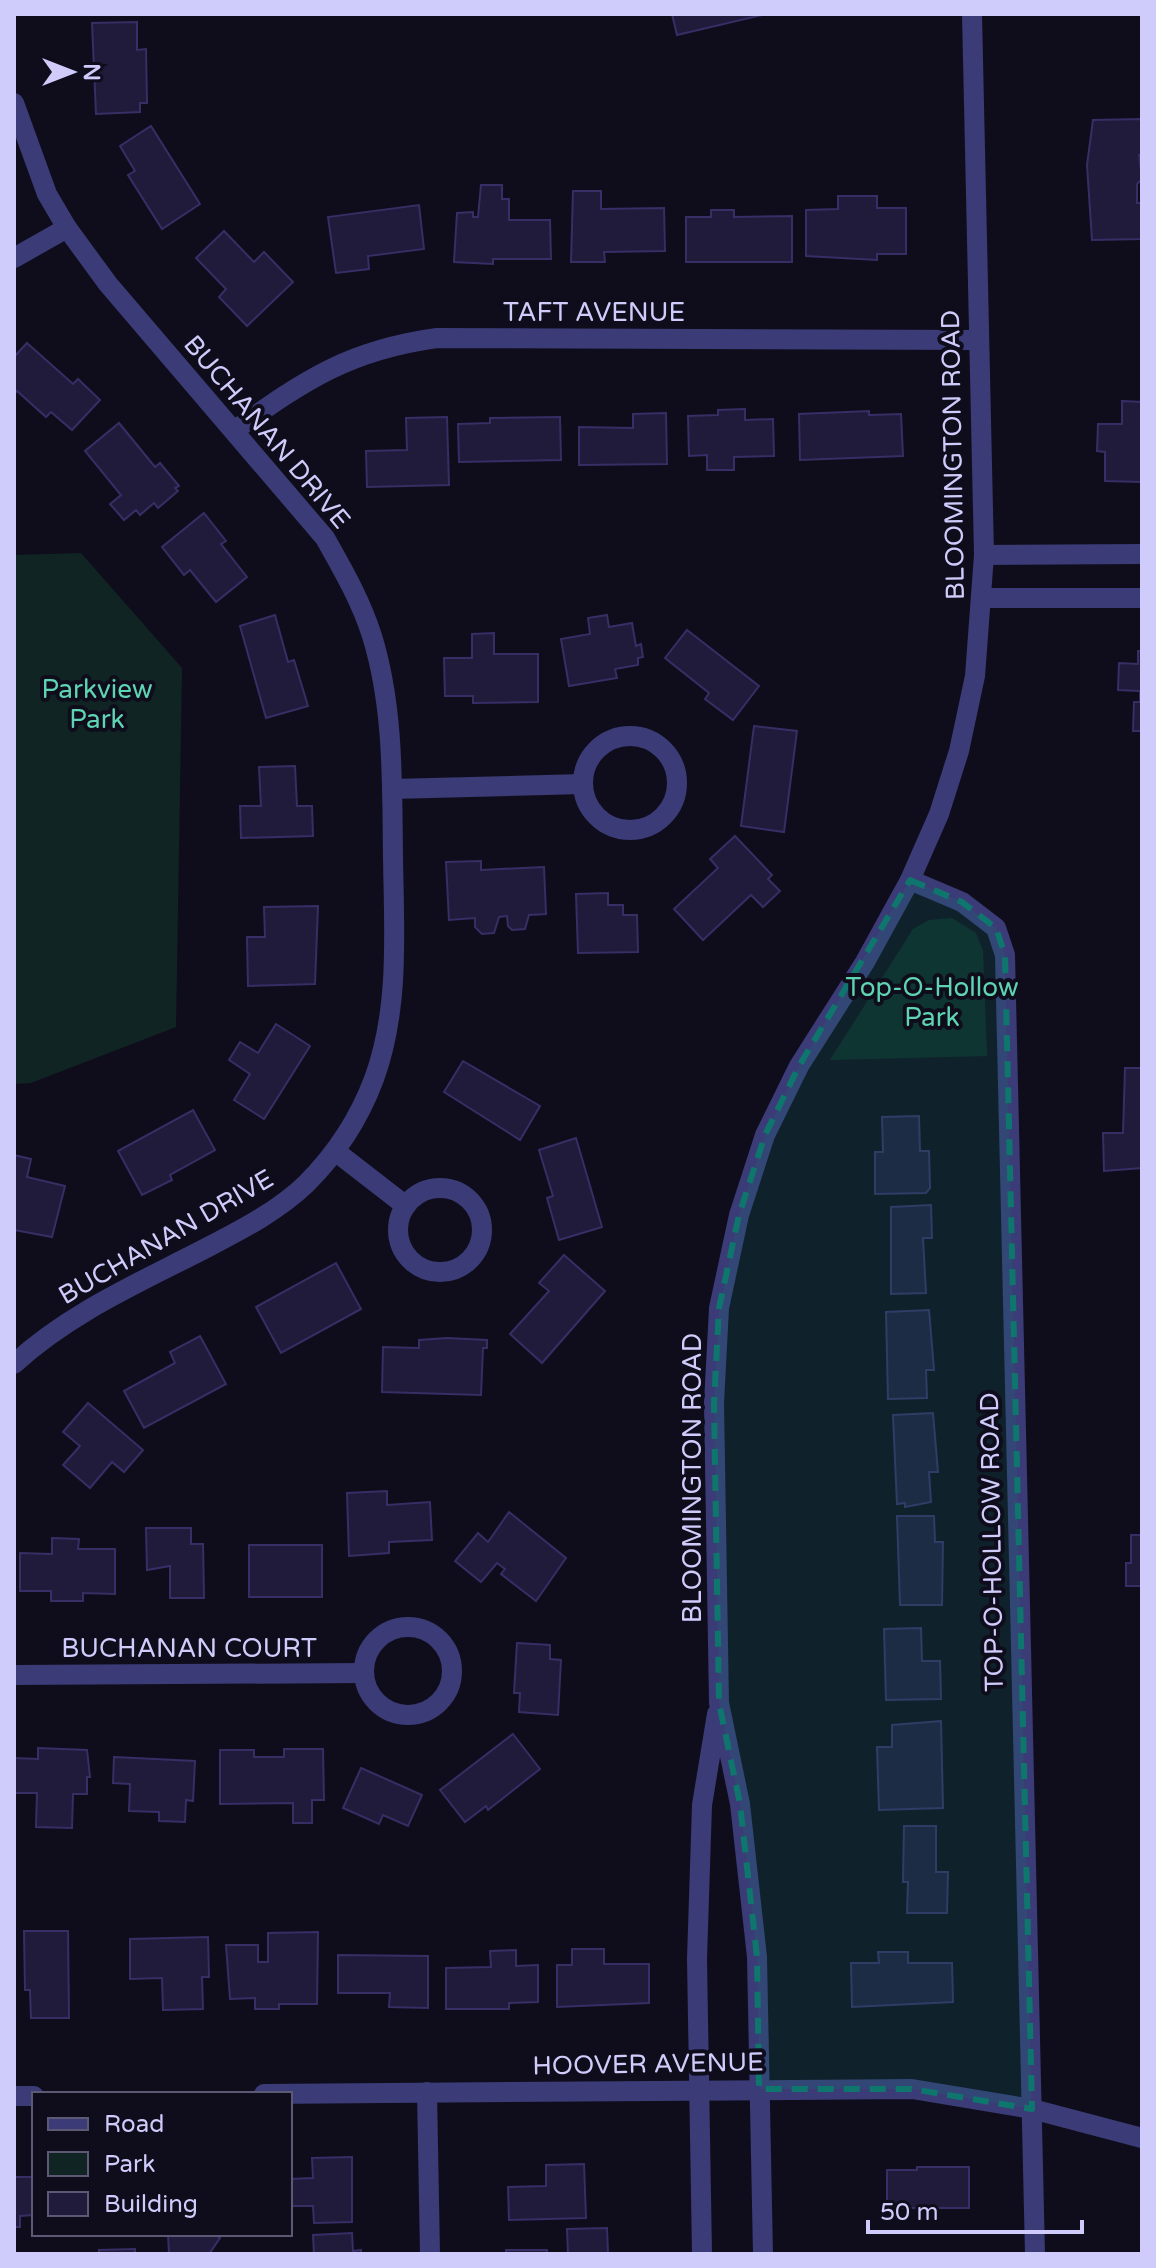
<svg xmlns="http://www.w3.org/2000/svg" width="1156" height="2268" font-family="'Varela Round',sans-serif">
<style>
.green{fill:#102523}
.building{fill:#201a3b;stroke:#372e65;stroke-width:2}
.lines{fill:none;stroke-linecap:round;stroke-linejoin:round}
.minor{stroke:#3b3b77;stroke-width:20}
.marked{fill:#0f766e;fill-opacity:0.2;stroke:#0f766e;stroke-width:6;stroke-dasharray:16 10;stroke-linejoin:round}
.labels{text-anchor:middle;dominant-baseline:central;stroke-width:8;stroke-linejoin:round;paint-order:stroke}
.street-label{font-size:26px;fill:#cfcbfb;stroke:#0f0d1b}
.park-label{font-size:26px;fill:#5ed4b2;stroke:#0f0d1b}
</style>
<rect width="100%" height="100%" fill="#0f0d1b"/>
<g class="green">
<polygon points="81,553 182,668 176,1027 31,1083 14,1084 14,555"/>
<polygon points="952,918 976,933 983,951 987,1056 830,1060 913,929 929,920"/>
</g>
<g class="building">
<polygon points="672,14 766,14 677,35"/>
<polygon points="137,22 137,50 146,49 147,103 140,103 140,112 96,114 92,23"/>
<polygon points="1142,119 1142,155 1139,155 1142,179 1137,184 1137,203 1142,203 1142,239 1092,240 1087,165 1093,120"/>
<polygon points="151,126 200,204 162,229 128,175 135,171 120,146"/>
<polygon points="481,185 502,185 502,199 509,199 509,220 550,220 551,259 493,259 493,264 454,262 457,213 473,212 473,217 478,217"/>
<polygon points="573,191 601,191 601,209 664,208 665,251 604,252 605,262 571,262"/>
<polygon points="838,196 877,196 877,208 906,208 906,254 877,254 877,260 806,256 806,210 838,209"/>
<polygon points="419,205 424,249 368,256 369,269 336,273 328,217"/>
<polygon points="711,210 734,210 734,217 792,216 792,262 686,262 686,217 711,217"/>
<polygon points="224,231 254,262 264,252 293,282 247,326 219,297 226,289 196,258"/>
<polygon points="27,343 73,384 78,379 100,400 72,430 51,412 46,417 17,391 14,394 14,357"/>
<polygon points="1122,401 1142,402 1142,482 1105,481 1105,452 1097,451 1098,424 1122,424"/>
<polygon points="745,409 745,420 773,419 774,456 734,457 734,470 707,470 707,455 689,456 688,416 718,415 718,410"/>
<polygon points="869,411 869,415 901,414 903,456 800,460 799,414"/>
<polygon points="666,413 667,464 579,465 579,427 633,428 633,414"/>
<polygon points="447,417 449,485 367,487 366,451 407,450 406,418"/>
<polygon points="560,417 561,460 459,462 458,424 490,423 490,418"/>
<polygon points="119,423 155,467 160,463 179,486 175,488 178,491 158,508 154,503 140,515 136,510 124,520 110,504 121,495 85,451"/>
<polygon points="204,513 226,541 221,544 247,577 216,602 190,570 184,575 162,547"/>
<polygon points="275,615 288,662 294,660 308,706 266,718 240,626"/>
<polygon points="607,615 609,627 632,623 636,646 641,644 643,657 638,658 638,665 615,669 617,678 569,686 561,639 590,634 588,618"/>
<polygon points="687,630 759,686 733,720 705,699 709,693 665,658"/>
<polygon points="494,633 494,654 538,654 538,702 473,703 473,696 445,696 444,658 472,658 472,634"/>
<polygon points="1138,651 1142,651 1142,731 1133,731 1134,702 1140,702 1140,691 1118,690 1119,663 1138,664"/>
<polygon points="754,726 797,731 784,832 741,826"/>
<polygon points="295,766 297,806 312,806 313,836 241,838 240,806 261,806 259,767"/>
<polygon points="735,836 772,875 768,879 780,891 763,907 751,895 703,940 674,909 718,868 710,859"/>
<polygon points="481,861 481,870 544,867 546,914 529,915 525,929 512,930 508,926 507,916 499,917 494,933 482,934 475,927 475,918 449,920 446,862"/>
<polygon points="608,893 608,905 623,905 623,915 637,915 638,952 578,953 576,894"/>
<polygon points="318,906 315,984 248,986 247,937 265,937 264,907"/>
<polygon points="276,1024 310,1046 264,1119 234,1100 250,1074 229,1060 240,1042 258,1053"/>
<polygon points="463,1061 540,1106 520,1140 444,1092"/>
<polygon points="1125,1068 1142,1068 1142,1168 1104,1171 1103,1133 1123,1133"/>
<polygon points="193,1110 215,1150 170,1175 172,1180 142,1195 118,1151"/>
<polygon points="919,1116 920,1151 929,1151 930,1188 926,1193 875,1194 875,1152 883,1152 882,1117"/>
<polygon points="576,1138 602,1227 559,1240 547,1198 553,1196 539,1150"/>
<polygon points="14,1155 31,1159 27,1177 65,1186 52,1237 14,1230"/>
<polygon points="931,1205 932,1238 923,1238 926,1293 891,1294 891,1207"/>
<polygon points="564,1255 605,1291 542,1363 510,1334 549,1291 539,1283"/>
<polygon points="336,1263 361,1309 281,1353 256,1307"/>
<polygon points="929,1310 934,1370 926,1370 927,1398 888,1399 886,1312"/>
<polygon points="200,1336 226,1384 144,1428 124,1391 175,1363 170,1352"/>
<polygon points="447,1338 487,1340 487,1348 483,1348 481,1395 382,1392 383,1347 419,1348 419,1340"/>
<polygon points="88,1403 143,1450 124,1472 112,1462 90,1488 63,1465 80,1446 63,1432"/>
<polygon points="933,1413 938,1472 929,1472 931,1502 905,1507 905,1503 897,1504 893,1415"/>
<polygon points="387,1491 387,1505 430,1502 432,1540 389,1542 389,1553 349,1556 347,1493"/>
<polygon points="509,1512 566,1558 536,1601 501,1574 505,1569 497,1563 481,1582 455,1561 478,1533 488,1542"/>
<polygon points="897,1516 934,1516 935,1542 943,1542 942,1605 900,1605"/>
<polygon points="146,1528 191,1528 191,1544 203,1544 204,1598 170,1598 170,1566 147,1570"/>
<polygon points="1131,1535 1142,1535 1142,1586 1126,1586 1126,1563 1131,1563"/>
<polygon points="52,1538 79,1539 78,1549 115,1549 115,1594 83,1593 83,1601 51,1601 51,1591 20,1591 20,1553 52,1554"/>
<rect x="249" y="1545" width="73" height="52"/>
<polygon points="921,1628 922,1661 940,1661 941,1699 886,1700 884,1629"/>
<polygon points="517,1643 550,1645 550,1659 561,1660 558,1715 519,1712 520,1693 514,1693"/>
<polygon points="941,1721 943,1808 879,1810 877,1747 892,1747 892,1725"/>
<polygon points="513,1734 540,1769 488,1810 486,1806 465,1822 440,1790"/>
<polygon points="38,1748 87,1750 90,1777 87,1777 87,1794 73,1794 72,1828 36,1827 37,1793 14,1793 14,1758 38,1759"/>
<polygon points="284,1749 323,1749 324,1800 312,1800 312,1823 293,1823 293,1803 220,1804 220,1750 254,1750 254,1757 284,1757"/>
<polygon points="114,1757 195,1761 193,1801 186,1800 185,1822 159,1821 159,1812 129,1811 130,1784 113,1783"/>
<polygon points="361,1768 422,1795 408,1826 383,1815 379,1824 343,1808"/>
<polygon points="904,1826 936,1826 936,1872 948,1872 947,1913 907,1913 908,1882 903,1882"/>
<polygon points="24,1931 68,1931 69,2018 31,2018 30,1990 25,1990"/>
<polygon points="318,1932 317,2004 279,2004 279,2009 255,2009 255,1998 230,1999 226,1945 258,1945 258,1962 268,1962 268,1933"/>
<polygon points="208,1937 209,1977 202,1977 203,2009 163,2010 162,1978 130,1979 130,1939"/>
<polygon points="572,1949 604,1949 604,1964 649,1964 649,2003 557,2007 557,1965 572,1965"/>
<polygon points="516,1950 516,1966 538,1965 538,2002 509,2003 509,2009 446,2009 446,1968 491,1967 490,1951"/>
<polygon points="878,1952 908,1952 908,1963 952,1963 953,2002 852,2007 851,1963 879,1963"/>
<polygon points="338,1955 428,1956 428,2008 389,2007 390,1993 338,1993"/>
<polygon points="352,2157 352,2222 314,2223 313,2206 290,2206 290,2179 313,2178 312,2158"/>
<polygon points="584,2164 586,2218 509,2220 508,2187 546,2186 546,2165"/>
<polygon points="917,2167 969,2167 969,2208 887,2208 887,2170 917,2170"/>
<polygon points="14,2177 34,2177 34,2215 20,2216 20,2227 14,2227"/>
<polygon points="607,2228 608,2254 568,2254 567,2229"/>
<polygon points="352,2233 353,2251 361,2250 361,2254 314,2254 313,2235"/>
<polygon points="168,2234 214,2234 220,2238 209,2254 169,2254"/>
<polygon points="135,2249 135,2254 99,2254 99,2250"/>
<rect x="506" y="2250" width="41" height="4"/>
</g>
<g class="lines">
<g class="minor">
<path d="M 14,103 L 47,194 L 67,228 L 108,284 L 325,538 C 343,570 361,601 372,636 C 394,707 392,784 393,857 C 394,931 400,1008 374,1079 C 359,1119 336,1154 306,1184 C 279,1210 243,1229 210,1246 C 143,1281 70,1312 14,1364"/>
<polyline points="14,258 67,228"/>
<path d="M 235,430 C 305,380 349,350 437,338 L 977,340"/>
<polyline points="984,555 1142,554"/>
<polyline points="982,598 1142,598"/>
<circle cx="630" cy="783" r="47"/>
<polyline points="392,789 583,784"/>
<polyline points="910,880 962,902 996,928 1005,955 1035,2254"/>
<polyline points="335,1151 406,1206"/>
<circle cx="440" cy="1230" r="42"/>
<circle cx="408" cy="1671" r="44"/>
<polyline points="14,1675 364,1673"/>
<polyline points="427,2092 430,2254"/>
<polyline points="264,2094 912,2089 1032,2109 1142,2138"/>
<polyline points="14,2096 34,2096"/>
<polyline points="702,2254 697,1959 702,1805 717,1714"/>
<polyline points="763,2254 757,1957 740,1804 719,1703 714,1403 719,1308 739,1215 765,1135 799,1066 865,962 910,880 939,814 959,751 975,676 984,555 972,14"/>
</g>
</g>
<path class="marked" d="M 910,880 L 962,902 L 996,928 L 1005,955 L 1032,2109 L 912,2089 L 759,2089 L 757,1957 L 740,1804 L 719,1703 L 714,1403 L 719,1308 L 739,1215 L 765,1135 L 799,1066 Z"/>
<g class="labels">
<g class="street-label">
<text x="594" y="312">TAFT AVENUE</text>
<text transform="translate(267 432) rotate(50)">BUCHANAN DRIVE</text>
<text transform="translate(953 455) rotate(-91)">BLOOMINGTON ROAD</text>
<text transform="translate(166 1237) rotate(-30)">BUCHANAN DRIVE</text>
<text transform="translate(692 1478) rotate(-90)">BLOOMINGTON ROAD</text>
<text transform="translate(992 1542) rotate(-91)">TOP-O-HOLLOW ROAD</text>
<text x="189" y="1648">BUCHANAN COURT</text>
<text transform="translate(648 2064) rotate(-1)">HOOVER AVENUE</text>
</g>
<g class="park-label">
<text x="97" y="689">Parkview<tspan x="97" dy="30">Park</tspan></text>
<text x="932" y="987">Top-O-Hollow<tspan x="932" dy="30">Park</tspan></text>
</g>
</g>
<rect width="1156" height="2268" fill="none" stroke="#cfcbfb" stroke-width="32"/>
<rect x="32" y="2092" width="260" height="144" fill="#0f0d1b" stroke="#5c5975" stroke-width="2"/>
<rect x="48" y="2118" width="40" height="12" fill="#3b3b77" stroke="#5c5975" stroke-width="2"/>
<text x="104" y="2132" font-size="24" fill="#cfcbfb">Road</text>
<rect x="48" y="2152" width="40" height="24" fill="#102523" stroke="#5c5975" stroke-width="2"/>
<text x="104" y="2172" font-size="24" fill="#cfcbfb">Park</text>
<rect x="48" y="2192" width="40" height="24" fill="#201a3b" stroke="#5c5975" stroke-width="2"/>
<text x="104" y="2212" font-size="24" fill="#cfcbfb">Building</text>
<g transform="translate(72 72) rotate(90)" stroke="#0f0d1b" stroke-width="6" paint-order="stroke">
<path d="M0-6L14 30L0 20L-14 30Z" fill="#cfcbfb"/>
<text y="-12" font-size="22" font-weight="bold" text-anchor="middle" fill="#cfcbfb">N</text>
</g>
<path d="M868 2220v12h214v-12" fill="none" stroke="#cfcbfb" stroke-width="4"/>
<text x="880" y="2220" font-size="24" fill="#cfcbfb" stroke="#0f0d1b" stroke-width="6" paint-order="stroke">50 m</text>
</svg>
